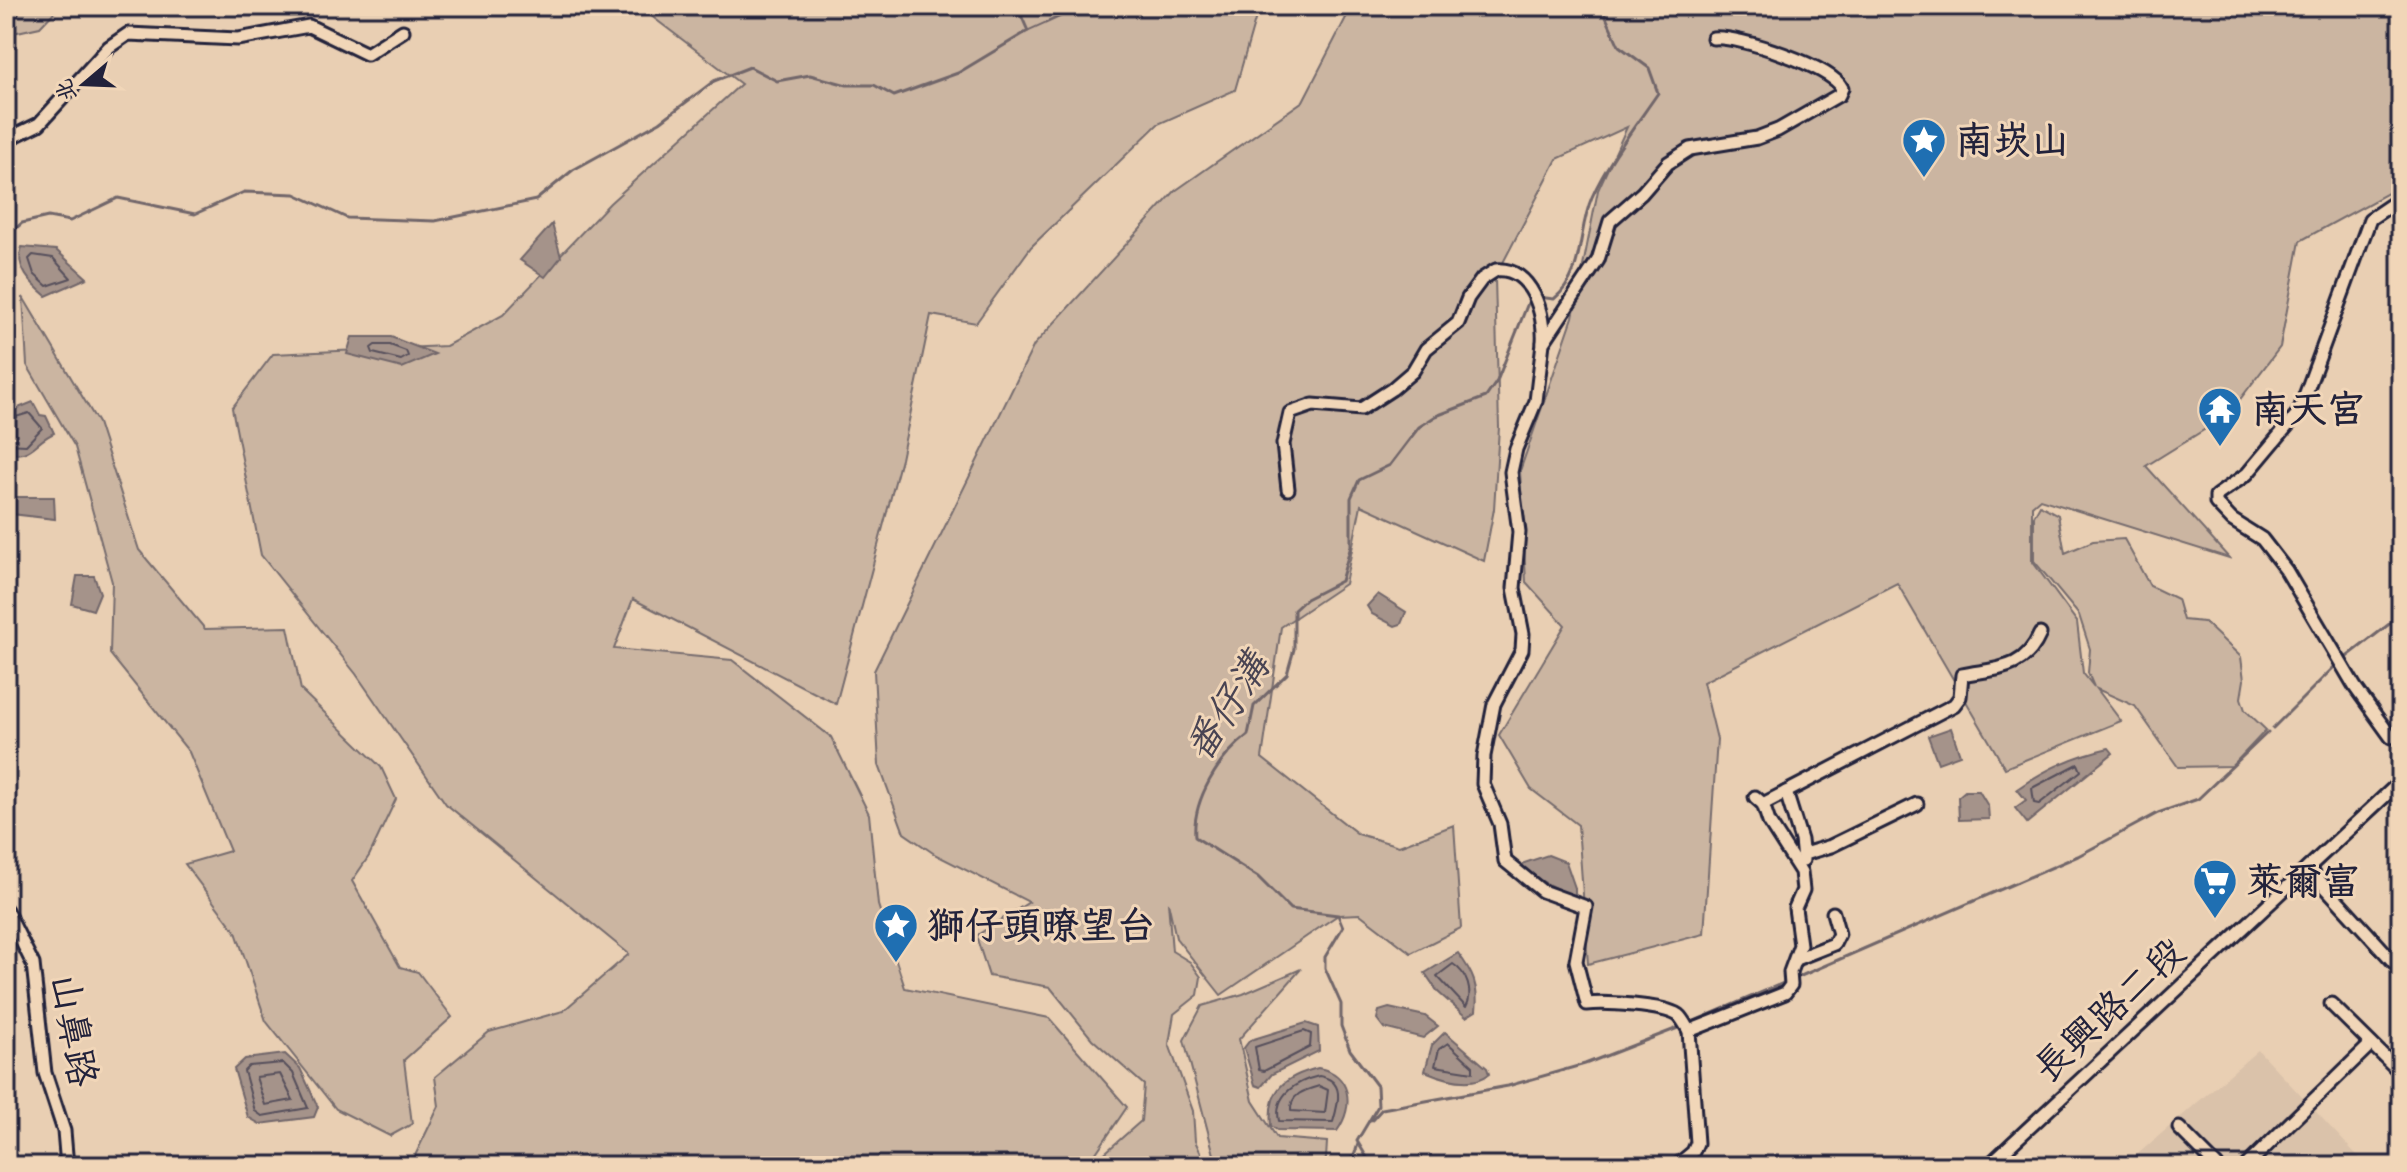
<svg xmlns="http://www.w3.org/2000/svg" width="2407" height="1172" font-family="Caveat,'LXGW WenKai TC',sans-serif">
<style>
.built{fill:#dac2aa}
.green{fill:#cbb5a1;stroke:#766c6e;stroke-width:2}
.water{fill:#a5938a;stroke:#71666a;stroke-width:2}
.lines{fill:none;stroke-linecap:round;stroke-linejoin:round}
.shore{stroke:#564f5b;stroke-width:2}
.stream{stroke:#71666a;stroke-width:3}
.minor-casing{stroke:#22223b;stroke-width:17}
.minor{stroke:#f1d6b8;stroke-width:11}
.labels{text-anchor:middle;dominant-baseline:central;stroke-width:6;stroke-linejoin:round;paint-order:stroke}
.poi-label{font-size:38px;font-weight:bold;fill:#22223b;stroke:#f1d6b8;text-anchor:start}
.street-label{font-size:38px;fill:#22223b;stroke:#f1d6b8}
.water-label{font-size:40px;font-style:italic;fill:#494453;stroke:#f1d6b8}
</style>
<rect width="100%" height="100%" fill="#e9cfb3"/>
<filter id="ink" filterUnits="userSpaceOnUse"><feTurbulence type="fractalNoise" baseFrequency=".0125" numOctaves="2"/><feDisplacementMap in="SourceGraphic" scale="16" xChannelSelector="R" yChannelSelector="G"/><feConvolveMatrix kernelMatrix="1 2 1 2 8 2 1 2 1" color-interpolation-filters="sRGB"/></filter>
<g filter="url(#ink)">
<polygon class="built" points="2258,1050 2367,1166 2124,1166"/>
<g class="green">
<polygon points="22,6 60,6 40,27 8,34"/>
<polygon points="638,6 1259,6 1235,90 1158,124 1031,247 976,323 931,315 901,459 836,704 633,599 614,649 732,660 831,737 869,814 878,905 905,988 1049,1018 1127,1107 1087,1166 410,1166 439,1106 435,1077 489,1032 563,1011 629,954 446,804 356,674 261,555 232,408 273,354 446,346 503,315 610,203 741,84"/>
<polygon points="1352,6 2401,6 2401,186 2300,241 2280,347 2228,415 2146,466 2229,558 2040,499 2032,506 2032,561 2077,622 2083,673 2094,687 2088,673 2090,649 2079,615 2034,561 2034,516 2040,505 2058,515 2065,553 2093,541 2124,539 2150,586 2177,599 2183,620 2204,622 2241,657 2244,680 2241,698 2245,710 2266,730 2232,766 2178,767 2135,706 2097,689 2121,721 2005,768 1897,583 1703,682 1717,739 1704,934 1588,964 1578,825 1531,789 1499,735 1565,625 1526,582 1520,471 1573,317 1598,190 1627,127 1557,159 1495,278 1499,427 1494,509 1484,561 1361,505 1345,584 1281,627 1262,758 1358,834 1399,846 1454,825 1461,928 1411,953 1360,914 1338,915 1221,995 1176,938 1168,902 1172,951 1190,962 1201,977 1198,995 1174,1014 1169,1044 1193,1111 1195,1141 1207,1166 1090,1166 1141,1121 1144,1085 1092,1039 1050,987 989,976 976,936 1029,902 936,855 904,833 879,765 874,671 1034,345 1175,191 1303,101"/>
<polygon points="23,297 98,423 139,550 205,629 288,627 301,690 381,767 396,799 369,856 352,881 400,967 418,972 452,1017 404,1060 412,1124 390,1136 336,1109 266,1021 236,932 185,864 230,851 189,752 110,654 112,582 75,447 27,365"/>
<polygon points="1301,969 1239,1039 1253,1101 1277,1138 1327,1142 1326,1159 1317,1166 1217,1166 1184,1040 1202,1006 1243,994"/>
</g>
<g class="water">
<polygon points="552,224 561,257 545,277 520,260"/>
<path d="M 22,247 L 56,250 L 87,278 L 46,296 C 32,284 14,268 22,247 Z"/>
<polygon points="352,337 391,337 435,354 402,368 347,354"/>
<path d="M 33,402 L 40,415 L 46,416 L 54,433 C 35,441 29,461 6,451 L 6,413 Z"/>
<polygon points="14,497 54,497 55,519 12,514"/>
<polygon points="77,576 94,576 100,593 93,610 72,604"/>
<polygon points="1378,594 1406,612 1401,624 1395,626 1372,614 1367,606"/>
<polygon points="1951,728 1960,755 1938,763 1928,736"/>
<path d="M 2109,748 L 2113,753 L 2027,823 L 2015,808 L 2026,800 L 2017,789 C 2047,768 2074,756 2109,748 Z"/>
<polygon points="1965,791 1979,791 1988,806 1989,819 1959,820 1958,797"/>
<polygon points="1548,855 1566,862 1575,888 1575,898 1520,870 1524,863"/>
<path d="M 1458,953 C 1473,973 1479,986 1476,1011 L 1466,1017 L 1438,992 L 1425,973 Z"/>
<polygon points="1389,1008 1425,1016 1438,1026 1423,1038 1384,1028 1377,1019 1379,1011"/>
<polygon points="1306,1023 1318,1027 1319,1051 1272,1074 1261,1087 1255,1085 1244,1048 1250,1040"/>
<path d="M 1445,1032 L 1487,1068 L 1489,1074 C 1472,1088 1444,1079 1425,1071 L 1432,1045 Z"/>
<polygon points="285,1054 300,1068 318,1107 314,1117 260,1124 248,1117 234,1069 245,1059"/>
<path d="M 1318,1068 C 1351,1073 1355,1106 1337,1131 L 1277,1130 L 1271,1126 C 1267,1089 1286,1076 1318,1068 Z"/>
</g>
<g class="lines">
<g class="shore">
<polygon points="33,255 53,258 71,278 47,286 34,274 29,259"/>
<polygon points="375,345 390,345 406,351 408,356 401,360 373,353 371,348"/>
<polyline points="6,420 29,413 42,428 26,445 6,444"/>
<polygon points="2078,764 2081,771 2039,804 2034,803 2032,788"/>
<path d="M 1453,964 C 1467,973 1474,993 1466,1007 L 1437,976 Z"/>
<polygon points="1304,1031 1311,1034 1310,1047 1264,1071 1259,1070 1255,1047"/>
<polygon points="1448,1043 1473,1066 1473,1072 1435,1066 1439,1049"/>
<polygon points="283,1063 293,1073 308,1108 262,1116 255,1111 244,1071 249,1066"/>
<polygon points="280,1074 293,1100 265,1105 256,1077"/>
<path d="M 1319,1076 C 1345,1080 1339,1102 1333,1122 L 1279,1121 C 1273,1094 1298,1081 1319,1076 Z"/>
<path d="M 1319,1086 L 1328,1090 L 1325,1113 L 1291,1111 C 1290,1094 1305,1090 1319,1086 Z"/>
</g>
<g class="stream">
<polyline points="1017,6 1028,31"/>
<polyline points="6,237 22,223 48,217 70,221 118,198 195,214 244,192 295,194 347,218 435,221 536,200 573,170 660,122 714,81 750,67 777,81 810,75 847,85 874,85 894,96 958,73 1028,31 1083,6"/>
<path d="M 1538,297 L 1554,299 C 1585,274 1577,231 1592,197 C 1608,161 1636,125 1658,93 L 1649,68 L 1619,46 L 1601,6"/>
<polyline points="2344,659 2401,615"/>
<polyline points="2273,728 2334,667"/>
<polyline points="1794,979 2078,856 2158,813 2198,799 2268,732"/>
<polyline points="1690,1023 1786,982"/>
<polyline points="1372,1120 1382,1109 1508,1086 1585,1064 1683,1026"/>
<polyline points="1341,1166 1354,1156 1358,1144"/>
<path d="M 1372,1166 L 1357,1141 L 1378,1106 L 1377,1086 L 1350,1050 L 1341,1026 L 1341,1004 L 1325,968 L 1325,957 L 1343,927 L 1338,915 L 1290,909 L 1258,877 L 1195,837 C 1192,800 1219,757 1248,735 L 1254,706 L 1287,674 L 1294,649 L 1294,610 L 1306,599 L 1341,581 L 1351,546 L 1351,498 L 1359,480 L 1390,465 L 1419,427 L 1436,416 L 1486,397 L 1497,381 L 1530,298"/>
</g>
<g class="minor-casing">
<g id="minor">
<polyline points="6,140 39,124 109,47 128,34 238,39 309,26 367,54 403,31"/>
<path d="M 1288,489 L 1283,444 L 1290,413 L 1313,405 L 1361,409 L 1392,389 L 1413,371 L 1426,349 L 1458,323 L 1468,298 L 1482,279 L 1496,270 C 1532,267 1545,315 1543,342"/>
<polyline points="2391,737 2355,687 2286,570 2262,539 2232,520 2216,503 2216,496 2247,474 2299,412 2370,219 2401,198"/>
<polyline points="1786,792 1801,840 1803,860"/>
<path d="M 1763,804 L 1954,705 L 1960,697 L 1962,675 C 1997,668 2024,671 2040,634"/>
<polyline points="1804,854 1831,846 1917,804"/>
<polyline points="2308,868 2401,970"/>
<polyline points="6,910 33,964 45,1073 64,1131 67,1166"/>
<polyline points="1796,959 1834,944 1839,934 1833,913"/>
<polyline points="2331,1004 2401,1073"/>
<path d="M 1689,1031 C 1686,1026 1682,1018 1678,1015 C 1663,1005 1604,1002 1587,1004 L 1576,961 L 1586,907 L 1542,891 L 1505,861 L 1500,824 L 1483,784 L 1484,756 L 1494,704 L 1522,650 L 1523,634 L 1514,588 L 1519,532 L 1511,472 L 1516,449 L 1536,401 L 1543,343 L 1598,260 L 1610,221 L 1642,193 L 1668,163 L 1690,149 L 1757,138 L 1778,130 L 1839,95 L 1842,88 C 1832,67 1738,35 1713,38"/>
<polyline points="2179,1128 2217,1166"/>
<polyline points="1676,1166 1693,1152 1697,1143 1689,1031 1785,993 1791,985 1790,972 1800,945 1795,908 1803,890 1801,872 1769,822 1763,804 1755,797"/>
<polyline points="1988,1166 2401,781"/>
<polyline points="2246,1166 2371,1044"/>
</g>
</g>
<use href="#minor" class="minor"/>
</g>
</g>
<defs>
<g id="sight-pin" transform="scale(2.3)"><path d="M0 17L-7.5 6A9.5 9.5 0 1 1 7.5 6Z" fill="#1f6fb2" stroke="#f1d6b8"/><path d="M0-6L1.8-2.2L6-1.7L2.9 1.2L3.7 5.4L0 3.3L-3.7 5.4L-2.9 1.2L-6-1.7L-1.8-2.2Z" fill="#fff"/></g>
<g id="temple-pin" transform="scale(2.3)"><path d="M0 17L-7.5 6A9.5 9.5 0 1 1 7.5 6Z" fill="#1f6fb2" stroke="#f1d6b8"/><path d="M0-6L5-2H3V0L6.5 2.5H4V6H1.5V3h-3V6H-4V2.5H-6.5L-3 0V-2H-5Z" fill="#fff"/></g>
<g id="supermarket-pin" transform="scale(2.3)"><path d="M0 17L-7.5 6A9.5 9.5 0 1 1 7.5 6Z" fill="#1f6fb2" stroke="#f1d6b8"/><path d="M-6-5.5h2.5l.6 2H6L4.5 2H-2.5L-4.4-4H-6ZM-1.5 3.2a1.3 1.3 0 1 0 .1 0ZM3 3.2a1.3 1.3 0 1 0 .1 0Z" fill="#fff"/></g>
</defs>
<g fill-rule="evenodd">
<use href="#sight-pin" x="1924" y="140"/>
<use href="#temple-pin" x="2220" y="409"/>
<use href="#supermarket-pin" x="2215" y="881"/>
<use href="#sight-pin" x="896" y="925"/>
</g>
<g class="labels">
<g class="poi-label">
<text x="1955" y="140">南崁山</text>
<text x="2251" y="409">南天宮</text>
<text x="2246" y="881">萊爾富</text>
<text x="927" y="925">獅仔頭暸望台</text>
</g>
<g class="street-label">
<text transform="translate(2109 1010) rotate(-43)">長興路二段</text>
<text transform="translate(74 1030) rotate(80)">山鼻路</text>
</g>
<g class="water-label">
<text transform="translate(1227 707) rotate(-57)">番仔溝</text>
</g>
</g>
<rect width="2407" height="1172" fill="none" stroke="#f1d6b8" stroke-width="32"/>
<rect x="16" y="16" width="2375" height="1140" fill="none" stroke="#22223b" stroke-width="3" filter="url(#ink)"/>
<g transform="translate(84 84) rotate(251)" stroke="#f1d6b8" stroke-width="6" paint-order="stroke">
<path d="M0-6L14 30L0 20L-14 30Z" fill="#22223b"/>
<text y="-12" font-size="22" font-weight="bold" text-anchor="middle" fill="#22223b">北</text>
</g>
</svg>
